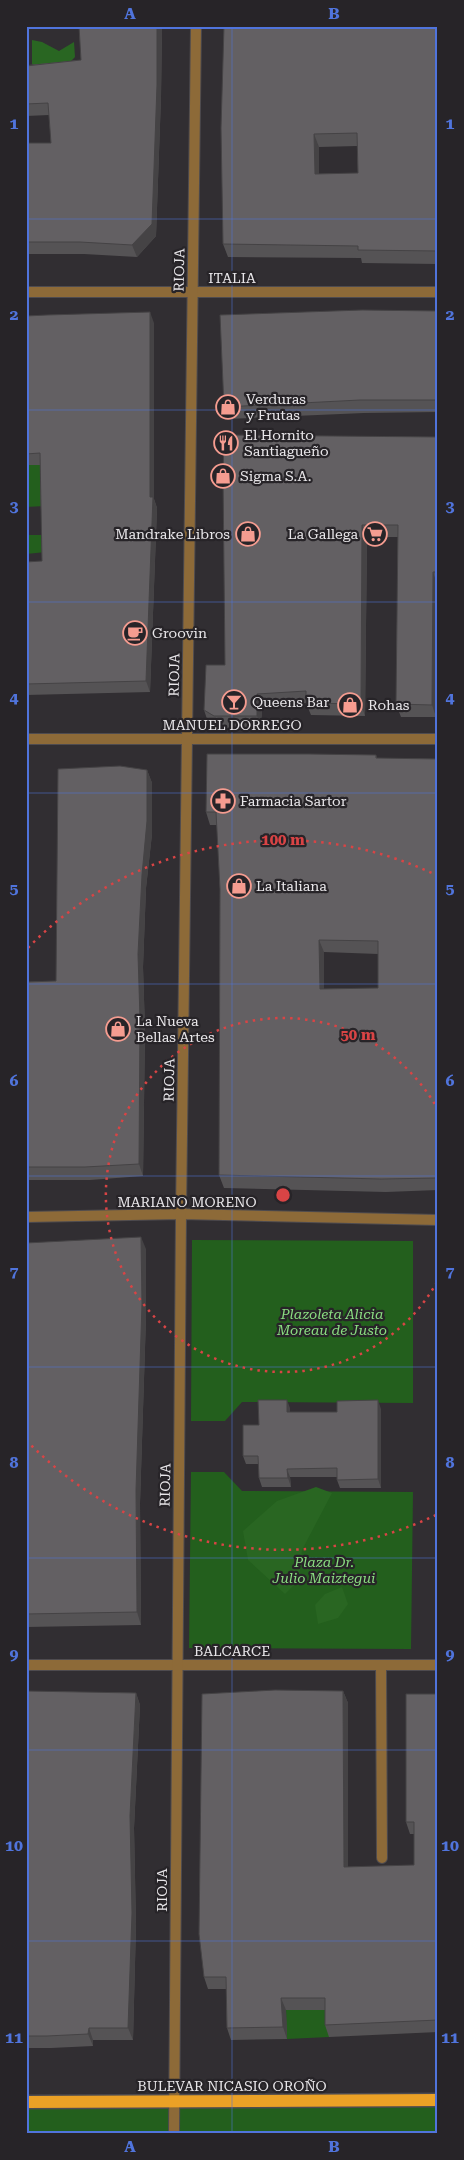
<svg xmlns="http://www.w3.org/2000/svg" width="464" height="2160" font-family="'Roboto Serif',serif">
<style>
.green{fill:#235f1d}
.forest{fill:#296622}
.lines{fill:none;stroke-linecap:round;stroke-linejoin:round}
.lane-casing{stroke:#4e4b4f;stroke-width:12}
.street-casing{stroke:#4e4b4f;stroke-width:12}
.primary-casing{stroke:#4e4b4f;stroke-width:15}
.lane{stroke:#8d6a38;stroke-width:10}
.street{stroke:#8d6a38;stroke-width:10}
.primary{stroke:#eba126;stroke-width:12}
.wall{fill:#555355;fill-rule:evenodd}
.shaded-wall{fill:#454345}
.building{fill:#636063;stroke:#454345;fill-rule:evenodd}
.grid{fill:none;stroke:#5074dc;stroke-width:1;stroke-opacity:0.55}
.ring{fill:none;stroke:#d94445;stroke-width:2.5;stroke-dasharray:2.5 5}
.labels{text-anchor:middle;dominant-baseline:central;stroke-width:4.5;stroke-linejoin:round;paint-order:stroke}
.street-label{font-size:14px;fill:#e8e6e9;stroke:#272428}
.poi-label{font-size:14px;fill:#e8e6e9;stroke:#272428;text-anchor:start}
.park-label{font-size:14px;font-style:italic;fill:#8add81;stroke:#272428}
.centre{fill:#d94445;stroke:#272428;stroke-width:2.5}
.ring-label{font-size:15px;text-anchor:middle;font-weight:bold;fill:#d94445;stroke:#272428;stroke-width:4.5;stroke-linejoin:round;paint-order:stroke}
.neatline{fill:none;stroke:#5074dc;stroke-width:2}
.grid-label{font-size:16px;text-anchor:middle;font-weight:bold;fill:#5074dc}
</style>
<rect width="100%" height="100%" fill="#312e32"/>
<g class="green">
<polygon points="44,411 45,506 26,507 26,413"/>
<polygon points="26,535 46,535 46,552 26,554"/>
<polygon points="192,1240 413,1241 413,1403 242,1402 225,1421 191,1421"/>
<polygon points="191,1472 224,1472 242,1491 413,1492 411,1649 189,1648"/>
<polygon points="286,2010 329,2010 329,2037 287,2039"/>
<polygon points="438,2100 438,2134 26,2134 26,2102"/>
</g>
<g class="forest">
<polygon points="32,40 42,42 59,51 74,42 75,57 62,70 45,70 32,64"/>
<polygon points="316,1487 332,1493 302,1550 299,1580 285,1594 248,1560 243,1531 277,1501"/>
<polygon points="342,1587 348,1604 338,1618 318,1624 315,1605 325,1594"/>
</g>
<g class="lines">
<g class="lane-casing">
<polyline id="lane" points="381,1665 382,1858"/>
</g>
<g class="street-casing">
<g id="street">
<polyline points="26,292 438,292"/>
<polyline points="26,739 438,739"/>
<polyline points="26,1217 181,1214 438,1220"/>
<polyline points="26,1665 438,1665"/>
<polyline points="174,2134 181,1214 196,26"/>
</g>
</g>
<g class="primary-casing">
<polyline id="primary" points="26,2102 438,2100"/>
</g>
<use href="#lane" class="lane"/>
<use href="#street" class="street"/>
<use href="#primary" class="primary"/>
</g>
<g class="wall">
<polygon points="79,26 162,26 161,97 156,236 137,257 84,254 26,254 26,143 51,143 49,115 26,116 26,29 28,65 81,60"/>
<path d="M 224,26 L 438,26 L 438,264 L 362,263 L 361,258 L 228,257 L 223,244 ZM 357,146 L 358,173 L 319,174 L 319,147 Z"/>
<polygon points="438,311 438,412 364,413 228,419 224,407"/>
<polygon points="26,316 154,323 154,499 157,508 150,692 26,695 26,562 42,561 40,465 26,465"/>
<polygon points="438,437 438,584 436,717 401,717 396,704 398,537 367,537 365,716 311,715 306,703 262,706 261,728 218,728 208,722 204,710 225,665"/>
<path d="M 376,755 L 377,758 L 438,759 L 438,1190 L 386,1192 L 224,1188 L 219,1175 L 220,889 L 217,825 L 210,825 L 206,812 ZM 324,952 L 378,954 L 378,988 L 324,989 Z"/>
<polygon points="147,770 152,783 152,834 146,888 143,967 145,1030 143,1176 90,1180 26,1180 26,982 56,981"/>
<polygon points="26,1243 146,1249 146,1317 140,1503 141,1625 26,1627"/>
<polygon points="290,1408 290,1412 337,1412 381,1409 381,1488 340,1488 337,1480 337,1477 290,1477 291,1487 262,1487 259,1478 259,1464 246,1464 243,1456 259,1425"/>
<polygon points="26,1691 136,1693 140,1705 134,1828 136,1925 133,2040 93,2040 93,2046 51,2048 26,2048"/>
<polygon points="343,1691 348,1703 348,1867 414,1865 414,1834 410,1834 406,1822 438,1694 438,2032 329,2037 325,2025 325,2010 286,2010 287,2039 231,2040 227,2028 226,1989 208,1989 204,1977"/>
</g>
<g class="shaded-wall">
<polygon points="157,26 162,26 161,97 156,236 137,257 132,245"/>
<polygon points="26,29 27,30 28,78 26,73"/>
<polygon points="314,134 319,147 319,187 315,174"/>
<polygon points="150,312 154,323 154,499 157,508 150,692 146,681 150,497"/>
<polygon points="362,525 367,537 365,716 361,704"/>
<polygon points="433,572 437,584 436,717 432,705"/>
<polygon points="257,694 262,706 261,728 257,716"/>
<polygon points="147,770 152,783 152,834 146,888 143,967 145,1030 143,1176 139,1164 138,954"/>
<polygon points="319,940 324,952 324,1001 320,989"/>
<polygon points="141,1237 146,1249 146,1317 140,1503 141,1625 137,1612 136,1490"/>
<polygon points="287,1400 290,1408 290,1421 287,1412"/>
<polygon points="378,1400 381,1409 381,1488 378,1479"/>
<polygon points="287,1469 290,1477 291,1487 288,1478"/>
<polygon points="343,1691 348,1703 348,1879 344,1867"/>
<polygon points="136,1693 140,1705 134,1828 136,1925 133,2040 128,2028 130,1816"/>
<polygon points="281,1998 286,2010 287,2039 283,2027"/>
<polygon points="89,2028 93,2040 93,2046 88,2034"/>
</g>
<g class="building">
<polygon points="79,26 157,26 157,85 152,224 132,245 80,242 26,242 26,143 51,143 48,103 26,104 26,66 81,60"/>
<path d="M 224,26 L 438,26 L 438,251 L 358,250 L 358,246 L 223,244 L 221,128 ZM 357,133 L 358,173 L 315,174 L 314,134 Z"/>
<polygon points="362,310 438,311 438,400 360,400 224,407 220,315"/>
<polygon points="150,312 150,497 153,497 146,681 26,684 26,562 42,561 40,453 26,454 26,316 47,315"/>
<polygon points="224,435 438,437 438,572 433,572 432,705 396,704 398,525 362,525 361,704 306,703 306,691 257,694 257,716 214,716 204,710 206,665 225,665 223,477"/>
<path d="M 207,754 L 309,754 L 376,755 L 376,758 L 438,759 L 438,1178 L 381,1179 L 219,1175 L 220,889 L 216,812 L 206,812 ZM 319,940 L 378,941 L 378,988 L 320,989 Z"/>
<polygon points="120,766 147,770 147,821 142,875 138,954 140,1018 139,1164 85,1167 26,1167 26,982 56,981 58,769"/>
<polygon points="141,1237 142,1304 136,1490 137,1612 26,1614 26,1243"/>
<polygon points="258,1400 287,1400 287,1412 337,1412 337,1401 378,1400 378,1479 337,1480 337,1468 287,1469 288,1478 259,1478 258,1456 243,1456 243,1425 259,1425"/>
<polygon points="275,1690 343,1691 344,1867 414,1865 414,1822 406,1822 406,1694 438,1694 438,2020 325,2025 325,1998 281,1998 283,2027 227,2028 226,1977 204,1977 199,1934 202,1694"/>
<polygon points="26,1691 136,1693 130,1816 132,1913 128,2028 89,2028 88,2034 47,2036 26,2036"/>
</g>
<path class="grid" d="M 232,26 L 232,2134M 26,219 L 438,219M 26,410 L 438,410M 26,602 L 438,602M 26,793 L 438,793M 26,984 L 438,984M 26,1176 L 438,1176M 26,1367 L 438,1367M 26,1558 L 438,1558M 26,1750 L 438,1750M 26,1941 L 438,1941"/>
<g class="ring">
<path d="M437 1282A177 177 0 1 1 437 1108"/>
<path d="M436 1515A355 355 0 0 1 28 1442M28 948A355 355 0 0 1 436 875"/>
</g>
<defs>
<g id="shop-ring" transform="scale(1.25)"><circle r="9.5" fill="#272428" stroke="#f59c90" stroke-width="1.5"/><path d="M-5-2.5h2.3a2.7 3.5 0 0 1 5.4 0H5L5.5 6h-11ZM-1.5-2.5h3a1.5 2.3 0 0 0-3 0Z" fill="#f59c90"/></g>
<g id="restaurant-ring" transform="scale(1.25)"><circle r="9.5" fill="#272428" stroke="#f59c90" stroke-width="1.5"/><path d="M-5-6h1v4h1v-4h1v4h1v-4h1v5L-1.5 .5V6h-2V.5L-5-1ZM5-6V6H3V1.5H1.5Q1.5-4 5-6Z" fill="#f59c90"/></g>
<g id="supermarket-ring" transform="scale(1.25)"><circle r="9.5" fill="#272428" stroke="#f59c90" stroke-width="1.5"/><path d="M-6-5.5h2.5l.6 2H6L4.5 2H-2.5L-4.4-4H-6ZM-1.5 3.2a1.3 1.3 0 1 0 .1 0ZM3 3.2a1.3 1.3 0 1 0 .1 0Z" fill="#f59c90"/></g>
<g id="cafe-ring" transform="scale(1.25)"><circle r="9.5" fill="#272428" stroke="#f59c90" stroke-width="1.5"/><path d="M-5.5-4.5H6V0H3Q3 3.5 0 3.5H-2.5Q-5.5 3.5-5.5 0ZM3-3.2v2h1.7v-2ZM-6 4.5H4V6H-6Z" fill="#f59c90"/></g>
<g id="bar-ring" transform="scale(1.25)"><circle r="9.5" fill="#272428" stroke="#f59c90" stroke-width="1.5"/><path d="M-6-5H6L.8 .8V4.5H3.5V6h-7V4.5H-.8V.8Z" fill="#f59c90"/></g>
<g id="pharmacy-ring" transform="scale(1.25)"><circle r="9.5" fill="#272428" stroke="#f59c90" stroke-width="1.5"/><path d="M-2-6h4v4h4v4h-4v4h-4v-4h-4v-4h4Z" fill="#f59c90"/></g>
</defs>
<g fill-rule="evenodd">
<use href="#shop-ring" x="228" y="407"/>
<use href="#restaurant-ring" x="226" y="443"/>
<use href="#shop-ring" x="223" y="476"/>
<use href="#shop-ring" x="248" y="534"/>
<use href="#supermarket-ring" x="375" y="534"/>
<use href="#cafe-ring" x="135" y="633"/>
<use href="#bar-ring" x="234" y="702"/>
<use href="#shop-ring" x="350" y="705"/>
<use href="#pharmacy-ring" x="223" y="801"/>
<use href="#shop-ring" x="239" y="886"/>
<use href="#shop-ring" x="118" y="1029"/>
</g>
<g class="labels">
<g class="street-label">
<text transform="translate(179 270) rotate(-89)">RIOJA</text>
<text x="232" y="278">ITALIA</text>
<text transform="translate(174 675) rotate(-89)">RIOJA</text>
<text x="232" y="725">MANUEL DORREGO</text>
<text transform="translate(169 1080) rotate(-89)">RIOJA</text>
<text x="187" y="1202">MARIANO MORENO</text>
<text transform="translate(165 1485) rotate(-89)">RIOJA</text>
<text x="232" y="1651">BALCARCE</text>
<text transform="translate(162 1890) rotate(-90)">RIOJA</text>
<text x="232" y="2086">BULEVAR NICASIO OROÑO</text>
</g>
<g class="poi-label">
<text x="246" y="399">Verduras<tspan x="246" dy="16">y Frutas</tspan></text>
<text x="244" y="435">El Hornito<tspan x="244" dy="16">Santiagueño</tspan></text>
<text x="240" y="476">Sigma S.A.</text>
<text x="230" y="534" text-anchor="end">Mandrake Libros</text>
<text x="358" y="534" text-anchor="end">La Gallega</text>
<text x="152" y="633">Groovin</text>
<text x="252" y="702">Queens Bar</text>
<text x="368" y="705">Rohas</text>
<text x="240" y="801">Farmacia Sartor</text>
<text x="256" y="886">La Italiana</text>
<text x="136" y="1021">La Nueva<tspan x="136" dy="16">Bellas Artes</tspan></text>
</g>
<g class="park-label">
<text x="332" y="1314">Plazoleta Alicia<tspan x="332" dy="16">Moreau de Justo</tspan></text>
<text x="324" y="1562">Plaza Dr.<tspan x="324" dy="16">Julio Maiztegui</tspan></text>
</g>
</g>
<circle cx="283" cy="1195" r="8" class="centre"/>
<g class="ring-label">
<text x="283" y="845">100 m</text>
<text x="358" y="1040">50 m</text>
</g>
<rect width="464" height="2160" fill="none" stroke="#272428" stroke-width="55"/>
<rect x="28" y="28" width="408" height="2104" class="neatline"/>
<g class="grid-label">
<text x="130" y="19">A</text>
<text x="334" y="19">B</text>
<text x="14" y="129">1</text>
<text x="450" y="129">1</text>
<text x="14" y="320">2</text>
<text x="450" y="320">2</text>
<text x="14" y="512">3</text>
<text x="450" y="512">3</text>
<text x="14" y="703">4</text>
<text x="450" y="703">4</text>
<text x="14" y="894">5</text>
<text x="450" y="894">5</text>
<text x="14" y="1086">6</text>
<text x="450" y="1086">6</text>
<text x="14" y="1277">7</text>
<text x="450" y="1277">7</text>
<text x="14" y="1468">8</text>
<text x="450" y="1468">8</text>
<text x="14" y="1660">9</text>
<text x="450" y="1660">9</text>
<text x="14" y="1851">10</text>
<text x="450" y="1851">10</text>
<text x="14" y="2043">11</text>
<text x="450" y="2043">11</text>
<text x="130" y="2152">A</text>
<text x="334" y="2152">B</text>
</g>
</svg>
